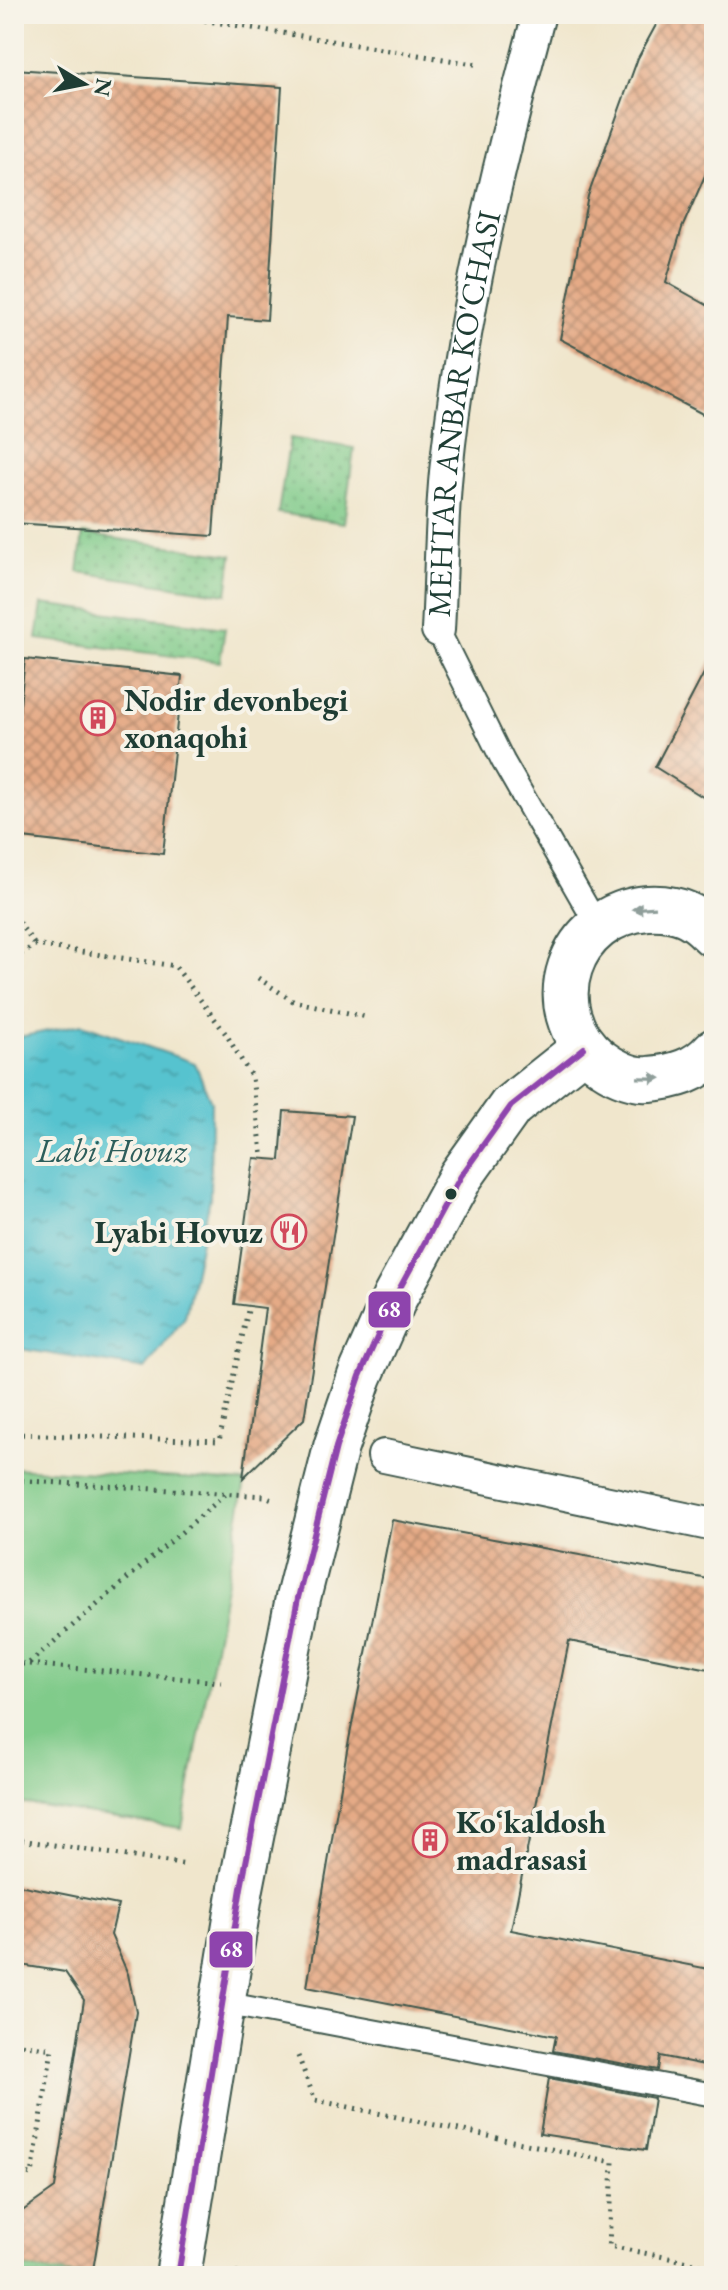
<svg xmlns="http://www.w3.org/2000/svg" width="728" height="2290" font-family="'EB Garamond',serif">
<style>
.grass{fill:url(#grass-dots);stroke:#50845f;stroke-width:2}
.park{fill:#80cb8a;stroke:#50845f;stroke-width:2}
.water{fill:url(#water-ripples);stroke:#3b8082;stroke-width:2}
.building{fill:url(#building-cross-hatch)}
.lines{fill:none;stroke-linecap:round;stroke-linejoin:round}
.service-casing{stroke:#3e564b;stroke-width:26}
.pedestrian-casing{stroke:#3e564b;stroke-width:36}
.secondary-casing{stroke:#3e564b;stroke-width:48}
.path{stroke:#3e564b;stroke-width:5;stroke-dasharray:2 6;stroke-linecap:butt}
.service{stroke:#fff;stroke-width:22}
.pedestrian{stroke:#fff;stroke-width:32}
.secondary{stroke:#fff;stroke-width:44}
.bus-1-casing{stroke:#f7f3e8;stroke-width:12}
.bus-1{stroke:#8e44ad;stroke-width:6}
.oneway{fill:#8f9e9a}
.bus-dot{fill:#1f3d34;stroke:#f7f3e8;stroke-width:3}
.labels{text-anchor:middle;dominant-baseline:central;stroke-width:8;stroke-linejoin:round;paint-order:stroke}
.street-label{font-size:32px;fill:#1f3d34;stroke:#f7f3e8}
.poi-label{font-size:32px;font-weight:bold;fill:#1f3d34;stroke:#f7f3e8;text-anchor:start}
.water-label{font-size:34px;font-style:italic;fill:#2d5e5b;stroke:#f7f3e8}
.line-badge{stroke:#f7f3e8;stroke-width:3}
.badge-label{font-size:22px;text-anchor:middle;font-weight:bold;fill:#fff}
</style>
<defs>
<pattern id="grass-dots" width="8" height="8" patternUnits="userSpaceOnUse" patternTransform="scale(2)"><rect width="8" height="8" fill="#80cb8a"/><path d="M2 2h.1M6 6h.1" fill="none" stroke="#68a672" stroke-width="1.8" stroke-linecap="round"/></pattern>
<pattern id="water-ripples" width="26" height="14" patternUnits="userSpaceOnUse" patternTransform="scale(2)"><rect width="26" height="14" fill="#57c3cf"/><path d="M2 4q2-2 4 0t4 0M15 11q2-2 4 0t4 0" fill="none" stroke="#47a0a9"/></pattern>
<pattern id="building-cross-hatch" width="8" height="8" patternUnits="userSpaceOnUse" patternTransform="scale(2)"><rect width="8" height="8" fill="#e5aa86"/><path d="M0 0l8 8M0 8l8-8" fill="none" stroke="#b98c6e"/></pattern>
</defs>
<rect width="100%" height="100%" fill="#f7f3e8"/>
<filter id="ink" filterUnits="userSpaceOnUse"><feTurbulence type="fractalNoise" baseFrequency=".0125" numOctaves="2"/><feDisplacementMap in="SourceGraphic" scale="16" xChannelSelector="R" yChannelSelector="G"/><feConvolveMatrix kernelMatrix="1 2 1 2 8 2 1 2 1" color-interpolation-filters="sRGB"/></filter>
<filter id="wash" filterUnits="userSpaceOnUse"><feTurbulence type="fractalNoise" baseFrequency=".006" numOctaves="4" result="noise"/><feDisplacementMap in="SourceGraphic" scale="32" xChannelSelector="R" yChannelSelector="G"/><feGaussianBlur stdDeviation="1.8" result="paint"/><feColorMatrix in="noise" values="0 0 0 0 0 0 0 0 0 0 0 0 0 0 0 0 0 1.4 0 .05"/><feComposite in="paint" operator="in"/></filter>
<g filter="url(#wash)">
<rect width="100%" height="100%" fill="#f0e6cc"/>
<g class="grass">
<polygon points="290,438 354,448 344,523 278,513"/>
<polygon points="83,534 232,555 227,594 78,572"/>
<polygon points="42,604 225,628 220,662 37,639"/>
<polygon points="14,2266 83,2276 14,2276"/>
</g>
<polygon class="park" points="14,1468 245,1482 182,1828 14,1802"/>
<polygon class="water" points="82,1024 195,1063 211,1102 210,1198 185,1317 145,1369 14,1348 14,1038"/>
<g id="blocks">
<g class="building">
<polygon points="662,14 714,14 714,155 682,228 666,282 714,309 714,420 560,339 588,196 638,58"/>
<polygon points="14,69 282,87 267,320 228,317 213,536 14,523"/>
<polygon points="714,654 714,804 655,767"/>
<polygon points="25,659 182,676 163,854 14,837 14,760"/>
<polygon points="284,1111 352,1116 304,1419 243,1478 265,1308 234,1304 254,1158 280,1160"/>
<polygon points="392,1520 714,1580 714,1670 569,1641 511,1930 714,1970 714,2067 660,2056 658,2070 553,2051 556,2036 307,1987 347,1750"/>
<polygon points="14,1884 118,1905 111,1935 128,1974 136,2012 92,2276 14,2266 14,2217 55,2188 84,2000 65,1972 14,1964"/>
<polygon points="549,2078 654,2098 646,2150 540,2134"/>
</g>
</g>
</g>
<g filter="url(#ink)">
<use href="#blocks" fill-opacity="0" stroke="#3e564b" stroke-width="2"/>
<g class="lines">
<g class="service-casing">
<g id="service">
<polyline points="438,630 503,761 597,925"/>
<polyline points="223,2003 714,2095"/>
</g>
</g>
<g class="pedestrian-casing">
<g id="pedestrian">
<path id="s1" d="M 438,630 C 441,578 441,524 446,472 C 461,318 499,164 539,14"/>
<polyline points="384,1456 714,1525"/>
</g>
</g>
<g class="secondary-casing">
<g id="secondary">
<path d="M 714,935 C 708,930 702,923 695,919 C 683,910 663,907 648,908 C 569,914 536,1009 598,1060 C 611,1070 631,1081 649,1079 C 674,1077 697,1071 714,1051"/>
<polyline points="178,2276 241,1888 298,1598 336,1447 360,1376 395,1297 461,1176 511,1106 584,1048"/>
</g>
</g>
<g class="path">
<polyline points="149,14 196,19 480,65"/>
<polyline points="14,685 21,647"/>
<polyline points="14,916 35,945"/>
<polyline points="14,958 35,945 175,966 226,1034 252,1078 263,1159"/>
<polyline points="258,978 293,1001 367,1017"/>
<polyline points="14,1434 219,1441 249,1306"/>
<polyline points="14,1480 265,1496 272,1499"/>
<polyline points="14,1664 28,1664 226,1494"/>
<polyline points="29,1664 221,1682"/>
<polyline points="14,1839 187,1865"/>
<polyline points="14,2043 52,2049 32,2175 14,2172"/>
<polyline points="298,2056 315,2100 613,2162 609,2246 714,2267"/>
<polyline points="236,2273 254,2276"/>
</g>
<use href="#service" class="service"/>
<use href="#pedestrian" class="pedestrian"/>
<use href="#secondary" class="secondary"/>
<g class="bus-1-casing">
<polyline id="bus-1" points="178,2276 241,1888 298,1598 336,1447 360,1376 395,1297 461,1176 511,1106 584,1048"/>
</g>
<use href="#bus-1" class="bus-1"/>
</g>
<defs><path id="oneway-solid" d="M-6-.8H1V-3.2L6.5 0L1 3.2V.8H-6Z" transform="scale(2)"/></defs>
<g class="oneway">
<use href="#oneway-solid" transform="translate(644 908) rotate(176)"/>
<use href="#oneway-solid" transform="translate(649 1078) rotate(1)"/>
</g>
</g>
<defs>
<g id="building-ring" transform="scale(1.8)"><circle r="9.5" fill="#f7f3e8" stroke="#d1495b" stroke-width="1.5"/><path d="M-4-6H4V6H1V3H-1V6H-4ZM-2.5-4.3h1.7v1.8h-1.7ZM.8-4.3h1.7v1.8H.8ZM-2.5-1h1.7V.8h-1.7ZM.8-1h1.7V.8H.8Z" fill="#d1495b"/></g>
<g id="restaurant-ring" transform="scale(1.8)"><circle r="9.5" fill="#f7f3e8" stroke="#d1495b" stroke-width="1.5"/><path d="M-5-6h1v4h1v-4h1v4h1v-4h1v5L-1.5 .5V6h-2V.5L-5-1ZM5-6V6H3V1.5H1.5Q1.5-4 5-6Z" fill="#d1495b"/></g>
</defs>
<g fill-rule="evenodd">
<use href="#building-ring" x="98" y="718"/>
<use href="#restaurant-ring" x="289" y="1232"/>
<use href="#building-ring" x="430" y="1840"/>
</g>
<circle class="bus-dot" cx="451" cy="1194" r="7"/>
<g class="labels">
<g class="street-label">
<text stroke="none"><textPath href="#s1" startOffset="218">MEHTAR ANBAR KO'CHASI</textPath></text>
</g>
<g class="poi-label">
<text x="124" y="700">Nodir devonbegi<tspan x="124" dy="37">xonaqohi</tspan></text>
<text x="263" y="1232" text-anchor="end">Lyabi Hovuz</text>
<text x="456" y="1822">Koʻkaldosh<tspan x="456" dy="37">madrasasi</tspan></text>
</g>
<g class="water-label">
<text x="112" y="1150">Labi Hovuz</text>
</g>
</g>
<g class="line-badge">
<rect x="367" y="1290" width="45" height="39" rx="8" fill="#8e44ad"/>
<rect x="208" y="1930" width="46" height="39" rx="8" fill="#8e44ad"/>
</g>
<g class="badge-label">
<text x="389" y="1317">68</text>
<text x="231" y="1957">68</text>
</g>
<rect width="728" height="2290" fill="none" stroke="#f7f3e8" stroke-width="48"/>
<g transform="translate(84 84) rotate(100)" stroke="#f7f3e8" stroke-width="6" paint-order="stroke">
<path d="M0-6L14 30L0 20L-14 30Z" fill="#1f3d34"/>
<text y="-12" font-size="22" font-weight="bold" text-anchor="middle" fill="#1f3d34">N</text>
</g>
</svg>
